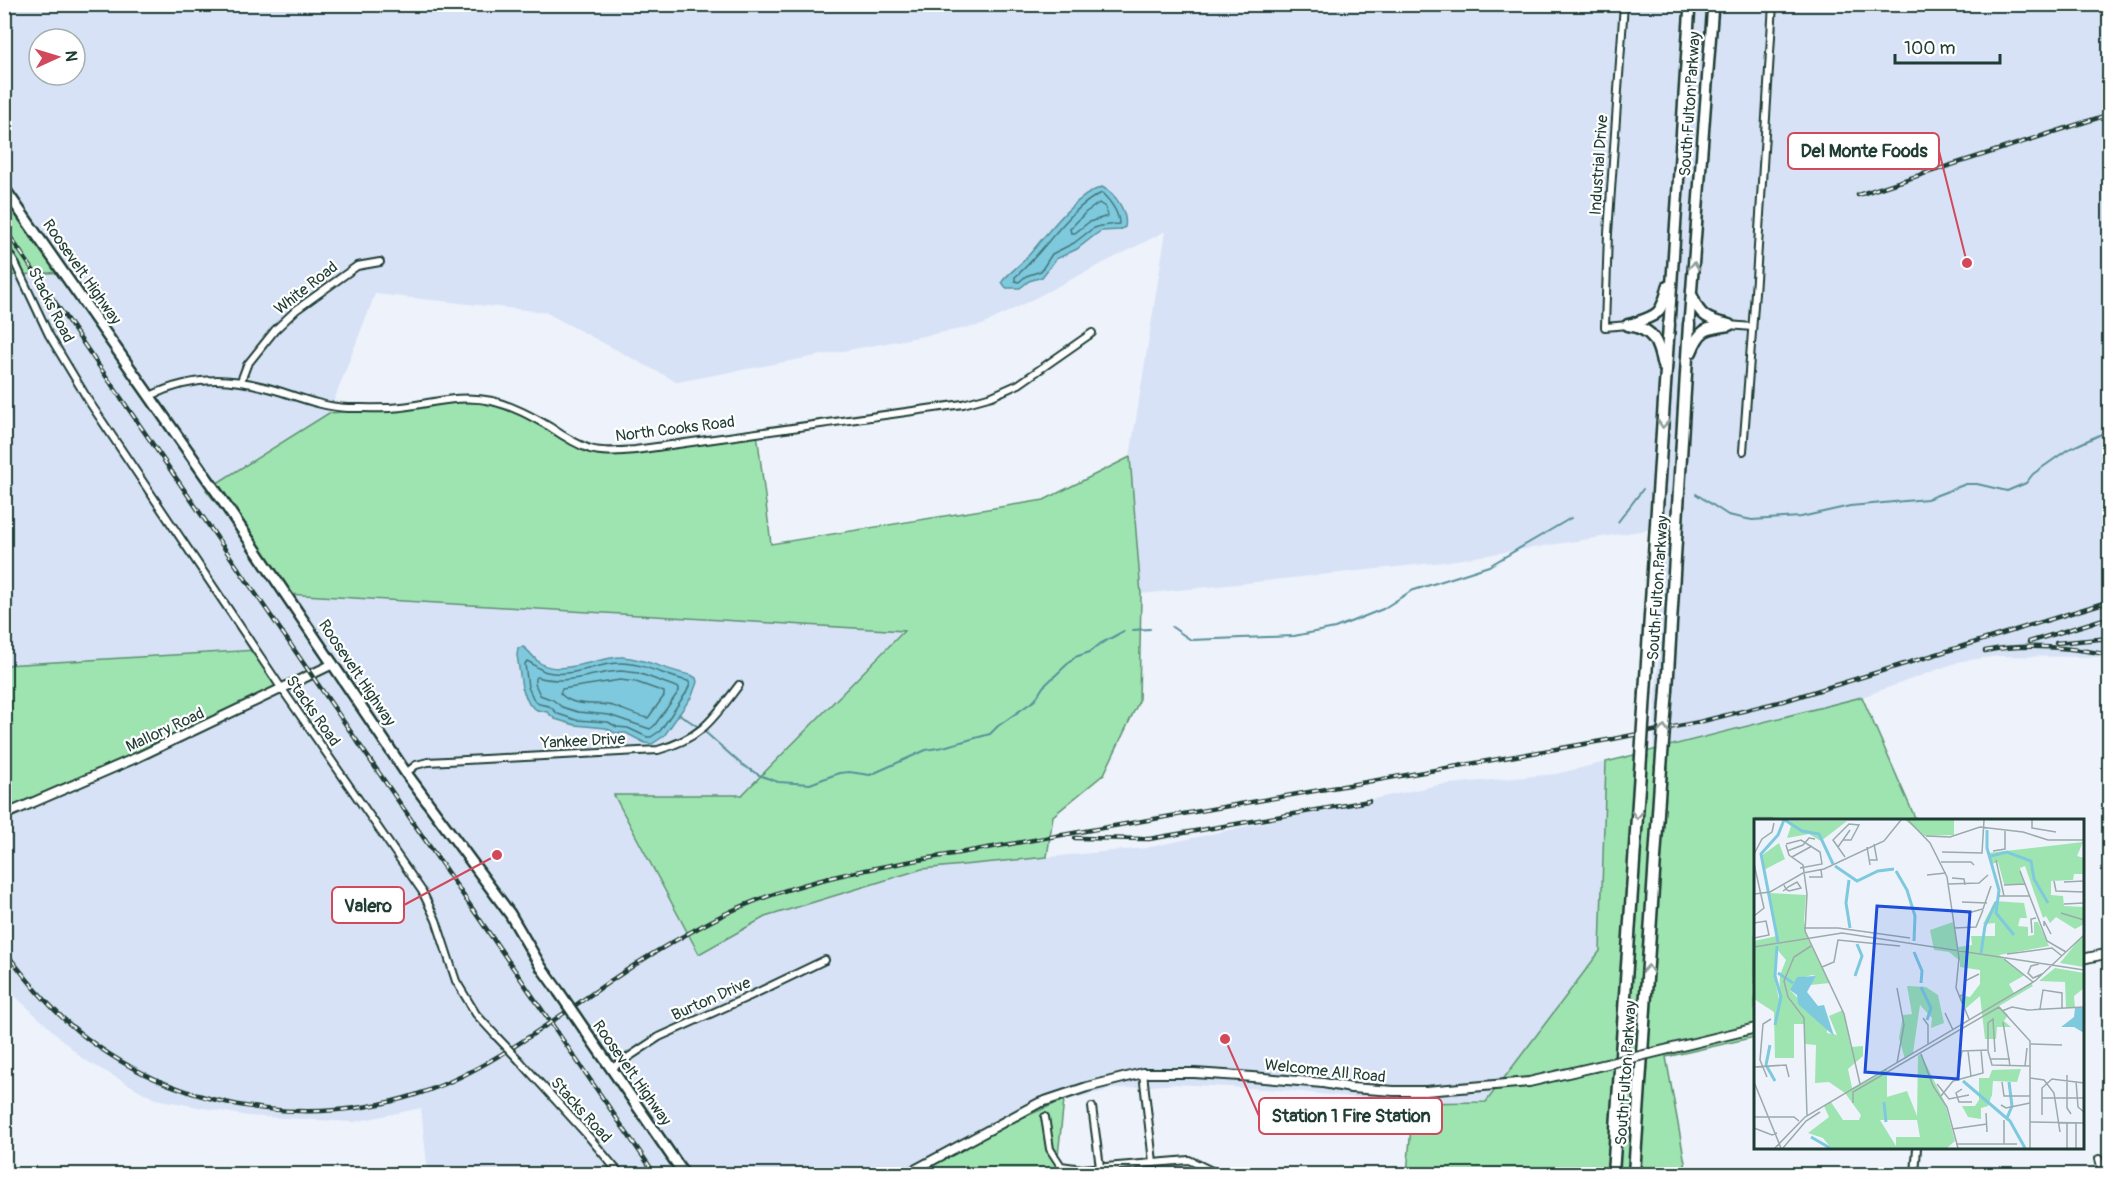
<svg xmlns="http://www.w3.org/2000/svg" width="2114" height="1179" font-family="Pangolin,sans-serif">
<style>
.built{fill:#d7e2f6;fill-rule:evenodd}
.green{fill:#9ee4b1;stroke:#5e9072;stroke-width:1.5}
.water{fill:#7ec9de;stroke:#58919a;stroke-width:1.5}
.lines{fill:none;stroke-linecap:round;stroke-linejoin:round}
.shore{stroke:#457578;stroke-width:1.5}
.stream{stroke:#58919a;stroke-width:2}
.minor-casing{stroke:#1f3d34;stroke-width:10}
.tertiary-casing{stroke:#1f3d34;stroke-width:12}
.primary-casing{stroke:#1f3d34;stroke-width:14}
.trunk-casing{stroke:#1f3d34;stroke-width:14}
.motorway-casing{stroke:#1f3d34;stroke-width:15}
.minor{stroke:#fff;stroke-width:6}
.tertiary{stroke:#fff;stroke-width:8}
.primary{stroke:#fff;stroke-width:9}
.trunk{stroke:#fff;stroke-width:9}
.motorway{stroke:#fff;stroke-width:10}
.rail-casing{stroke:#1f3d34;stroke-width:4.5}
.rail{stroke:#fff;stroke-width:2;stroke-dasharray:7;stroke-linecap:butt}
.minor-bridge-casing{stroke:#1f3d34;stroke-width:10;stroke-linecap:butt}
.tertiary-bridge-casing{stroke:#1f3d34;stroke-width:12;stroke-linecap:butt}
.primary-bridge-casing{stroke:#1f3d34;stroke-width:14;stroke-linecap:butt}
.motorway-bridge-casing{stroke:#1f3d34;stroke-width:15;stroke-linecap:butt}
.minor-bridge{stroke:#fff;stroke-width:6}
.tertiary-bridge{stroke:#fff;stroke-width:8}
.primary-bridge{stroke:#fff;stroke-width:9}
.motorway-bridge{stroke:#fff;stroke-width:10}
.oneway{stroke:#8f9e9a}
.labels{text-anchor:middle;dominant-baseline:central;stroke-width:4.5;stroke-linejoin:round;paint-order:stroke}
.street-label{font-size:16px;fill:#1f3d34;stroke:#fff}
.inset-river{fill:none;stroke:#7ec9de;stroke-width:3}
.inset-road{fill:none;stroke:#9baaab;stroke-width:1.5}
.view{fill:#1d4ed8;fill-opacity:0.15;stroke:#1d4ed8;stroke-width:3}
.inset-edge{fill:none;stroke:#1f3d34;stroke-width:3}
.leader{fill:none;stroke:#d1495b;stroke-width:2}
.callout-dot{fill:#d1495b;stroke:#fff;stroke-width:2}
.callout{fill:#fff;stroke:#d1495b;stroke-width:2}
.callout-label{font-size:18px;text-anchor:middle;font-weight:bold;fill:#1f3d34}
</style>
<rect width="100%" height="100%" fill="#edf2fb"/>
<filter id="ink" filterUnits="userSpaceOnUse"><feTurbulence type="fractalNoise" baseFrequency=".0167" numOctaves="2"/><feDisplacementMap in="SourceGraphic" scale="12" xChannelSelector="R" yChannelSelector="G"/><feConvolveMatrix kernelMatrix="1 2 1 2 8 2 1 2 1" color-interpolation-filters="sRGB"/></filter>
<g filter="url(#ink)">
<path class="built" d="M 5,5 L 2109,5 L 2109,660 L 2100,657 L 1999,656 L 1961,661 L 1862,697 L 1653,750 L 1665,527 L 1443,562 L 1141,594 L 1130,457 L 1166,231 L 982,325 L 677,382 L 545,312 L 375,294 L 329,413 L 206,490 L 288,594 L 905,631 L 742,795 L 699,954 L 765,917 L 922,869 L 1146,848 L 1439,785 L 1556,774 L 1606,762 L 1600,951 L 1486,1102 L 1413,1103 L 1282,1090 L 1176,1084 L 1113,1089 L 1059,1102 L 970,1140 L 915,1174 L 428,1174 L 421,1108 L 354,1122 L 248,1116 L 155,1099 L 83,1059 L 14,995 L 5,976 L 5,817 L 257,650 L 5,665 L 5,276 L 61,272 L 5,184 ZM 39,39 L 75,39 L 75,75 L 39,75 Z"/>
<g class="green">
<polygon points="5,184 62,272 5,276"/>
<polygon points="460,398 497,404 610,453 757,433 771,544 1044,500 1130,457 1141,594 1139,701 1104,774 1053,816 1047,857 922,869 765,917 699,954 614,795 742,795 904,631 287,594 206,490 329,413 385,409"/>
<polygon points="257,650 283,691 5,817 5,665"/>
<polygon points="1862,697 1916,820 1756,820 1755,1037 1666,1057 1687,1174 1407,1174 1413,1103 1486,1102 1600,951 1606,762"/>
<polygon points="1064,1100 1056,1174 915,1174 970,1140"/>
</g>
<g class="water">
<path d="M 1102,187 C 1115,193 1128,212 1125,227 L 1120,230 L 1101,231 L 1095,235 L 1077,249 L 1056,259 L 1042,277 L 1029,281 L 1020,288 L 1006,288 L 1002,282 L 1004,279 C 1012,271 1021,264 1028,256 C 1047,234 1074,196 1102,187 Z"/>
<path d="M 523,647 C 530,651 533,658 540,663 C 561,677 599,656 623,657 C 647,659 668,671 691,675 L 696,678 L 697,682 L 692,696 L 664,736 L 652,744 L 645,743 L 626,733 L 615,733 L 606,728 L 575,725 L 555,719 L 547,712 L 537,710 L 529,704 L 522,688 L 517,655 L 518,648 Z"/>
</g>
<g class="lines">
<g class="shore">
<path d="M 1102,193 C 1110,201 1119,212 1119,224 L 1100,226 L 1092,229 L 1074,243 L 1052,254 L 1041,271 L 1026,276 L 1019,282 L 1015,281 L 1015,277 C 1042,255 1070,206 1102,193 Z"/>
<polygon points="1099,203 1105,207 1108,216 1089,222 1075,233 1071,233 1070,229 1086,212"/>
<path d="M 527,661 C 534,664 539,670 547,672 C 572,678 596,663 620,663 C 644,663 665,676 688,681 L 690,684 L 686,693 L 660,731 L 651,737 L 647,737 L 628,728 L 617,727 L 608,722 L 576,720 L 558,714 L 549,706 L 539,704 L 534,700 L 528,687 L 525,664 Z"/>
<path d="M 621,671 L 638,673 L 679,688 L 679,691 L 654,726 L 650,729 L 609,715 L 578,712 L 562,707 L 553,700 L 540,695 L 535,684 L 535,679 L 537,677 C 566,686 593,672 621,671 Z"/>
<path d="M 620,680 L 636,682 L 664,692 L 664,696 L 648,718 C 640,717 622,709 613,706 C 595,701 574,709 560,693 L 562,689 Z"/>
</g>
<g class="stream">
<polyline points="1696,494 1728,515 1752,520 1801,517 1850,506 1927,499 1966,484 1977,484 2007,491 2026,483 2033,474 2067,450 2110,430"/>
<polyline points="1618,522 1643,489"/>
<polyline points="1172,627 1191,640 1294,636 1335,628 1383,609 1411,591 1489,566 1571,518"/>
<polyline points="1132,630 1150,629"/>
<polyline points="679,714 697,726"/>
<polyline points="704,731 741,764 759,775 778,782 810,784 839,773 849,772 870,775 926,750 943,747 990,734 998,726 1035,700 1043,687 1075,657 1090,652 1100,644 1124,631"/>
</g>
<g class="minor-casing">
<g id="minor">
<polyline points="1624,4 1608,233 1605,327 1628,325"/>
<polyline points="4,246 16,265 49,335 90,403 282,689 422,891 436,920 456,981 476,1014 497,1037"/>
<polyline points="1729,325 1752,327"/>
<polyline points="241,381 247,365 275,330 296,310 357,266 380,262"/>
<path d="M 150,396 C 196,374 234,377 282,392 C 303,399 325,407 348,408 C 365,408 385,409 402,407 C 433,403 461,394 492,401 C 513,406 531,416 550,427 C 563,436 575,444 590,449 C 604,453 620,451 635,450 L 963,404 L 992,396 L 1019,384 L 1092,333"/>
<polyline points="1743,451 1756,279 1773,4"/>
<path d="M 406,773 L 416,765 L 428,762 L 658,750 C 702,738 713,719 739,685"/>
<polyline points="519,1060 589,1137 620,1174"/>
<polyline points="612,1068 659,1037 750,996 825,960"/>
<polyline points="1143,1073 1153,1162"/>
<polyline points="1092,1107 1100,1167"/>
<polyline points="1045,1117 1050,1149 1061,1166 1082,1169 1189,1160 1218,1174"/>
<polyline points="2099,1159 2103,1174"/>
<polyline points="1915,1174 1917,1148"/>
</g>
</g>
<g class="tertiary-casing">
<g id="tertiary">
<polyline points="4,815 138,757 333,664"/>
<polyline points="2082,959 2110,953"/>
<polyline points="1669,1049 1756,1028"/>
<polyline points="907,1174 1039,1103 1087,1087 1143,1073 1194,1073 1240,1076 1323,1083 1351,1088 1394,1091 1426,1091 1529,1082 1594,1067"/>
</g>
</g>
<g class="primary-casing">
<g id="primary">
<polyline points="4,188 218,494 406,773 510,914 541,967 559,992"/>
<polyline points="589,1036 684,1174"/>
</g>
</g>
<g class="trunk-casing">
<g id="trunk">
<path d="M 1693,297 C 1699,316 1709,320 1727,324"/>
<polyline points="1669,324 1690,4"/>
<polyline points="1689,324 1713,4"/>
<path d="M 1628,325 C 1657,315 1661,317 1668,286"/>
</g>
</g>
<g class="motorway-casing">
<g id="motorway">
<path d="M 1628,325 C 1654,329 1658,342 1663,366"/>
<path d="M 1691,352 C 1700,329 1706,328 1729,325"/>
<polyline points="1667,690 1689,324"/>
<polyline points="1645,693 1669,324"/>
<polyline points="1613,1174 1641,757"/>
<polyline points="1634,1174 1661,768"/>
</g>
</g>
<use href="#minor" class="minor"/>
<use href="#tertiary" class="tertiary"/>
<use href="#primary" class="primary"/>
<use href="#trunk" class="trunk"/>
<use href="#motorway" class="motorway"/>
<g class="rail-casing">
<g id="rail">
<polyline points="1858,195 2110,114"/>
<polyline points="4,228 655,1174"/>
<polyline points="2029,642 2110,617"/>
<polyline points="2056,643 2110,638"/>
<path d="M 1985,651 C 2026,643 2068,647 2110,655"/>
<polyline points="1075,838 1149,839 1369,801"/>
<path d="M 4,950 C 27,980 50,1009 80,1033 C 185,1118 341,1136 462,1076 C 520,1047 571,1007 624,972 C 655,951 688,933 721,916 C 794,880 874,868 953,854 L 1613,739 L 1699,722 L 1787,700 L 2110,601"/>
</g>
</g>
<use href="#rail" class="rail"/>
<g class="minor-bridge-casing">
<polyline id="minor-bridge" points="497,1037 519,1060"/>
</g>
<g class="tertiary-bridge-casing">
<polyline id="tertiary-bridge" points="1594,1067 1669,1049"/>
</g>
<g class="primary-bridge-casing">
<polyline id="primary-bridge" points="559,992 589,1036"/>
</g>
<g class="motorway-bridge-casing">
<g id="motorway-bridge">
<polyline points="1641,757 1645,693"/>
<polyline points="1661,768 1667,690"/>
</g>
</g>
<use href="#minor-bridge" class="minor-bridge"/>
<use href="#tertiary-bridge" class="tertiary-bridge"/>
<use href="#primary-bridge" class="primary-bridge"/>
<use href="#motorway-bridge" class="motorway-bridge"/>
</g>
<defs><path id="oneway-chevron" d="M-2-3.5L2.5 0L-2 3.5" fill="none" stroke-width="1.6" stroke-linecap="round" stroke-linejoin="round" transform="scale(1.5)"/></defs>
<g class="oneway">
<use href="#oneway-chevron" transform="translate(1694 266) rotate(-86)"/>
<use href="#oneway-chevron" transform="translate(1663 424) rotate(94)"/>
<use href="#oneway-chevron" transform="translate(1664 729) rotate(-86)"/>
<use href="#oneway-chevron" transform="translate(1637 815) rotate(94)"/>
<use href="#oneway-chevron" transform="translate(1648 969) rotate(-86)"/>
</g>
</g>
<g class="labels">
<g class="street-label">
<text transform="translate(1690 104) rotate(-86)">South Fulton Parkway</text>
<text transform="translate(1599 165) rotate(-86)">Industrial Drive</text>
<text transform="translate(82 272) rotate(55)">Roosevelt Highway</text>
<text transform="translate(306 288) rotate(-38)">White Road</text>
<text transform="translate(51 305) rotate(63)">Stacks Road</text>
<text transform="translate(675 429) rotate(-7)">North Cooks Road</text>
<text transform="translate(1658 588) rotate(-86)">South Fulton Parkway</text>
<text transform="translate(357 673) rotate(56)">Roosevelt Highway</text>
<text transform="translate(313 711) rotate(55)">Stacks Road</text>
<text transform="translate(165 730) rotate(-25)">Mallory Road</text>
<text transform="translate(583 741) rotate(-3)">Yankee Drive</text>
<text transform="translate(711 999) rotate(-24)">Burton Drive</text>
<text transform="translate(1325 1071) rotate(6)">Welcome All Road</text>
<text transform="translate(632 1073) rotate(55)">Roosevelt Highway</text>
<text transform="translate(1626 1073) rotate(-86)">South Fulton Parkway</text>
<text transform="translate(581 1110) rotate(48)">Stacks Road</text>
</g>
</g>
<g transform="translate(1754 819)">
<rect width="330" height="330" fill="#edf2fb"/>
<path d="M 151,1 L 200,1 L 200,16 L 170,17 ZM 31,2 L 93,2 L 67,22 L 55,15 L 33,19 L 37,7 ZM 329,23 L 323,37 L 330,39 L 330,55 L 320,55 L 319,61 L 297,62 L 297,76 L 309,77 L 310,87 L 330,88 L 330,105 L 321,110 L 302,98 L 296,104 L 292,97 L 289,99 L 271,47 L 266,49 L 270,65 L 250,65 L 244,43 L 238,45 L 234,34 ZM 25,24 L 31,40 L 10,51 L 7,37 ZM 15,74 L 52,76 L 50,102 L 53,118 L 76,164 L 56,166 L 62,157 L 58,156 L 47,159 L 36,171 L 73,209 L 73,214 L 83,216 L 75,197 L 89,191 L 97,228 L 109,227 L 109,237 L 94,250 L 98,269 L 133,250 L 133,278 L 153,272 L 163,297 L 164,237 L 167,235 L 191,284 L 201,322 L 193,329 L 77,329 L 69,319 L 54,314 L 75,298 L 70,287 L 77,283 L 89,301 L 105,301 L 107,296 L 91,274 L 75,263 L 61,264 L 62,226 L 51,225 L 51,205 L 40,205 L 40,239 L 21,239 L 20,193 L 0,180 L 0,122 L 23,117 ZM 22,129 L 32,141 L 26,156 L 25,180 L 20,157 ZM 126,301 L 163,301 L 166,318 L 142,318 L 142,327 ZM 241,82 L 270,84 L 273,99 L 266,99 L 264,107 L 274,108 L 274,117 L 280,116 L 280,103 L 284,103 L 295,127 L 245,136 L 271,156 L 255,165 L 260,174 L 277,164 L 279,167 L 245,187 L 254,196 L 250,202 L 257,208 L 243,208 L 242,220 L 231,220 L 226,177 L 210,191 L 204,176 L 216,178 L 226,165 L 226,151 L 206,148 L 206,142 L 195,133 L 180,131 L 176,111 L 199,103 L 204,128 L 218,126 L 217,117 L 241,117 L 241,104 L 229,105 ZM 330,116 L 330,148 L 306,144 L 327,118 ZM 301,149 L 330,154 L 330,169 L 320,177 L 321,189 L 312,189 L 311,163 L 285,162 ZM 153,167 L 172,168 L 184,176 L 190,204 L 177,209 L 178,199 L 166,186 L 159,234 L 151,240 L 145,219 L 149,196 L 158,195 ZM 267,250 L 263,263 L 239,262 L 238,276 L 234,287 L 227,289 L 227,300 L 214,298 L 208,287 L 221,287 L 225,281 L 225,259 L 235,259 L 238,251 Z" fill="#9ee4b1" fill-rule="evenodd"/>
<path d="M 62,157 L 53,173 L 64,187 L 70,186 L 80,217 L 44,185 L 43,176 L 36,171 L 43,158 ZM 321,189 L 330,189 L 330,214 L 320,208 L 307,208 L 320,198 Z" fill="#7ec9de"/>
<path class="inset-river" d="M 31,1 L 48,12 L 65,15 L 79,45M 233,11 L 233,29 L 245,71 L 242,94 L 260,116M 237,37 L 253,33 L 277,42 L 280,60 L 294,84M 81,47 L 103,62 L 124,52 L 140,50M 142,52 L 153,71 L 161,97 L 160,122M 95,61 L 92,84 L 96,109M 24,123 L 7,35 L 24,16 L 30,1M 160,133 L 168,152 L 167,164M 227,134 L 231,107 L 242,83M 24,154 L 39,164M 101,157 L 108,137 L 103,125M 167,168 L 177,189 L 173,201M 21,206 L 27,178 L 21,157 L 23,127M 16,226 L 12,246 L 21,262M 209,262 L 256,302 L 271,329M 130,283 L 132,303M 253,299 L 258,287 L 255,263M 57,318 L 76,329"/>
<path class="inset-road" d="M 154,1 L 176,24 L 193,58 L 205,139 L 202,169 L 215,200M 278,1 L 278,9 L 302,13M 172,17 L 196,18 L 226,8 L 269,13 L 294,21 L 330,21M 89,21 L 97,21 L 105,6 L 95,5 L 79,21 L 91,38M 32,25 L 47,21 L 66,33 L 68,45 L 46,49M 32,26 L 35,36 L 49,46 L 53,75 L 51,112 L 90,195 L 106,265M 84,28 L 96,11M 113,28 L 116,46M 33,32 L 49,26 L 55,19 L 61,20M 239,32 L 251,30 L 251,11M 188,33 L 228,34 L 230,1M 0,35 L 8,20 L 18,13 L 20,4M 38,38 L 58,27M 116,41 L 123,41 L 120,25M 242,41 L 250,77M 187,43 L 217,43 L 220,46M 0,45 L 10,89 L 0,97M 266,52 L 293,122 L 312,133M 173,56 L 192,54M 55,58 L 68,58 L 67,51M 198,59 L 210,60 L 211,66M 300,62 L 302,72 L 330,73M 310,63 L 330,62M 194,65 L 225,64 L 234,56M 250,66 L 271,65M 29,72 L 32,70 L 34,68 L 43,63 L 47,69 L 35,72 L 33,71 L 32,70 L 30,66M 0,75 L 16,73 L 49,54 L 70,50 L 130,22 L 147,1M 245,77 L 275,77M 208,83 L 233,84M 310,85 L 330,84M 214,94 L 229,90 L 237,67M 307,94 L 330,101M 0,104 L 12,102 L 15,116 L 0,119M 290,107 L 290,102 L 297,115M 50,109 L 84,109 L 156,119M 200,109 L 222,108 L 229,91M 278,114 L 277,100 L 282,99M 0,128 L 88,114 L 330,151M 253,135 L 298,129 L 308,137M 250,140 L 279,163M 285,145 L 277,147 L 274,154 L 279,159 L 288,155M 68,148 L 80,143 L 84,121 L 146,127M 205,177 L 209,176 L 211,162 L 225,155M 245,188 L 276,222 L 276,329M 286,190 L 289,171 L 308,174 L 308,189M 248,192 L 258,188 L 274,191 L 330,188M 191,194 L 199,211M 169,199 L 174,206 L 174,225M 0,201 L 0,220M 249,203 L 256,247M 277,225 L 308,226M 234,230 L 234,204 L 239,200 L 241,233M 214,232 L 217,257M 234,232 L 238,246 L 276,247M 167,235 L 179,267 L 193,288 L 204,329M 237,240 L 256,240M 143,244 L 150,206 L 143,169M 271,247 L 273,229M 0,248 L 32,246 L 35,258M 205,250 L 208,232 L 235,231M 313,256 L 313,289 L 317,295M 13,258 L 6,241 L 9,205 L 17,200M 276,259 L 290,261 L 300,274 L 306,313M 322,262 L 324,288 L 330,293M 0,263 L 27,329M 248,263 L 250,277 L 276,277M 183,265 L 195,280 L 215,276M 208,270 L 202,274 L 205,283 L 218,283M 187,277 L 199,262 L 229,254 L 227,231M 288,279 L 330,279M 99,284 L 99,273 L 245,188M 247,286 L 252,289 L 276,284M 232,294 L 233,313M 288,296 L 288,269 L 298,260 L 330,264M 53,297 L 50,199 L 34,178 L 30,162 L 40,138 L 57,127M 0,298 L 40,298 L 45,302M 250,301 L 250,325M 276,303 L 330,304M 313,303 L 313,329M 322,303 L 322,329M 0,309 L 18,316 L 23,314M 198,310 L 233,305M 202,325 L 263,325M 21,329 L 51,298 L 281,162 L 330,116M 29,329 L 52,302 L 66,293"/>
<path class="view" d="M 123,87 L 216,93 L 204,260 L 111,253 Z"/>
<rect width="330" height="330" class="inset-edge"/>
</g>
<path class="leader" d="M1967 263L1939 151M497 855L404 905M1225 1039L1259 1116"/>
<g class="callout-dot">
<circle cx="1967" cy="263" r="6"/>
<circle cx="497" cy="855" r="6"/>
<circle cx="1225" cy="1039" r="6"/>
</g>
<g class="callout">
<rect x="1788" y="133" width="151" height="36" rx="6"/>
<rect x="332" y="887" width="72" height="36" rx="6"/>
<rect x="1259" y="1098" width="183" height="36" rx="6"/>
</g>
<g class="callout-label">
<text x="1864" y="157">Del Monte Foods</text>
<text x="368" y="912">Valero</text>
<text x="1351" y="1122">Station 1 Fire Station</text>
</g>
<rect width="2114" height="1179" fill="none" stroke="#fff" stroke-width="24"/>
<rect x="12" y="12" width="2090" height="1155" fill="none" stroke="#1f3d34" stroke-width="2" filter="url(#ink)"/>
<g transform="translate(57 57) rotate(86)"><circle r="28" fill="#ffffff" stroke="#a5b1ae" stroke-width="1.5"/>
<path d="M0-4.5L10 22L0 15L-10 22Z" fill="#d1495b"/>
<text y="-9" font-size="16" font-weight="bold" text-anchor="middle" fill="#1f3d34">N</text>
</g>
<path d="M1895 54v9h105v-9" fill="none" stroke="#1f3d34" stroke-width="3"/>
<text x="1904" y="54" font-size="18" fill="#1f3d34" stroke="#ffffff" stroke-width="4.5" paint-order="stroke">100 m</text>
</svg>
